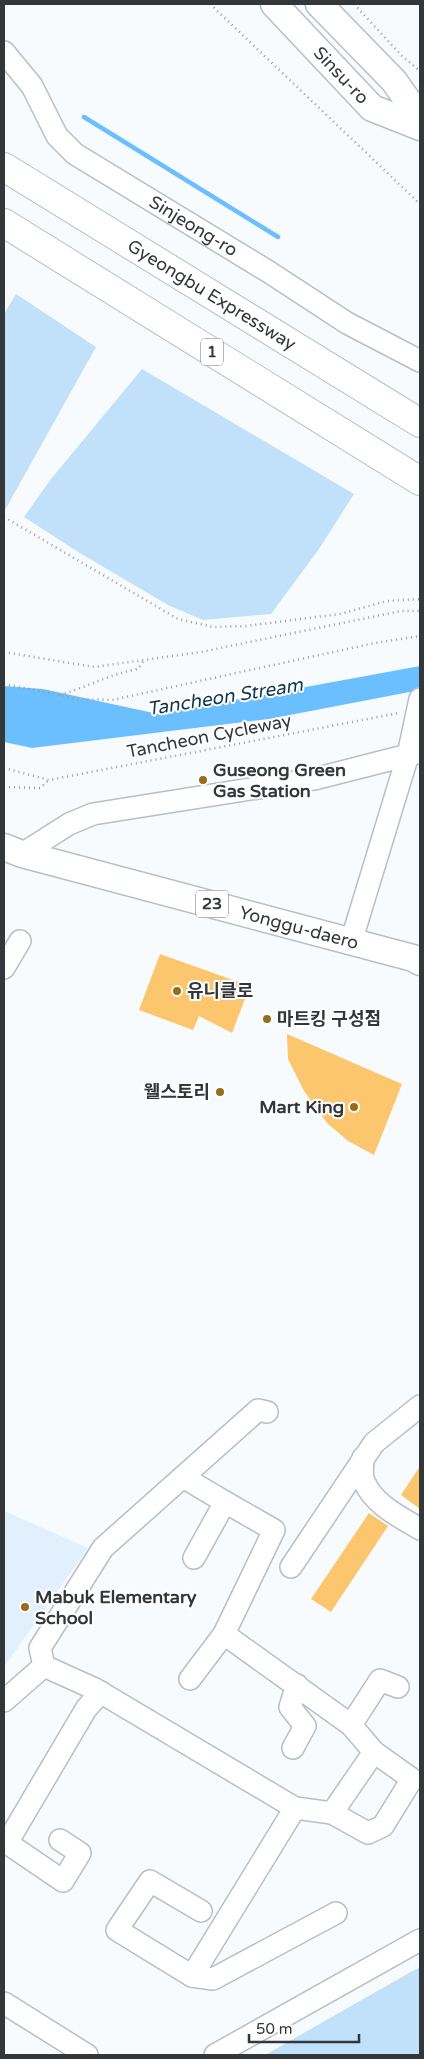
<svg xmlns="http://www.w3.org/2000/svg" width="424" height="2059" font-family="'Varela Round','Noto Sans KR',sans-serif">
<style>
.built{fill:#e1f0fc}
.green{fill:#c1e0fa}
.water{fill:#6bbfff}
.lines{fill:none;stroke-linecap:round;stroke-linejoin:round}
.stream{stroke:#6bbfff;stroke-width:4.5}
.building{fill:#fbc66d}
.minor-casing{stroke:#b7bfc6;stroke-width:24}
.major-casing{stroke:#b7bfc6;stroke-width:29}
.highway-casing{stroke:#b7bfc6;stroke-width:30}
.path{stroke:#989b9e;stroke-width:2.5;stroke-dasharray:1 4;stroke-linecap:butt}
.minor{stroke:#fff;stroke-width:21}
.major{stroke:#fff;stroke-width:26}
.highway{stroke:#fff;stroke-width:28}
.poi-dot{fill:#976d19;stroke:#fff;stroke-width:2}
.labels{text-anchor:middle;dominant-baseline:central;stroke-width:4;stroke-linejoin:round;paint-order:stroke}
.shield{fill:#fff;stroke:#717375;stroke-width:1}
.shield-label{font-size:16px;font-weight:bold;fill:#34373a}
.street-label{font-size:18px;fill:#34373a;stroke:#fff}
.poi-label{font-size:18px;font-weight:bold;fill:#34373a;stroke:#fff;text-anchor:start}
.water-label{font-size:19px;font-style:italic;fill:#123650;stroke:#fff}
</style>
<rect width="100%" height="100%" fill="#f8fbfe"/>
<polygon class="built" points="4,1511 88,1548 4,1667"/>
<g class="green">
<polygon points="16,294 96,347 5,510 4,509 4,314"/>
<polygon points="142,369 354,494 319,549 271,614 203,620 168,605 78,552 24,517 51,479"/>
<polygon points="420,1967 420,2055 265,2055 416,1969"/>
</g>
<polygon class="water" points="420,666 420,690 269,719 32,748 4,742 4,686 43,689 158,714"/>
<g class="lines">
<polyline class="stream" points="84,117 278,237"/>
</g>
<g class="building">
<polygon points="160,954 250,986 232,1033 199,1016 193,1030 139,1010"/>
<polygon points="287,1034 402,1084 374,1155 348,1141 327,1123 304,1091 288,1059"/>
<polygon points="420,1466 420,1509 401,1495"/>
<polygon points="369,1513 388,1526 331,1612 311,1599"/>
</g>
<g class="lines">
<g class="minor-casing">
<g id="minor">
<path id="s1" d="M 4,52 L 32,86 L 57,136 L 75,154 L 269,272 L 347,323 L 420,361"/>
<polyline points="22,854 69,824 93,814 314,779 420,752"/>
<polyline points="351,942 408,755 420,699"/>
<polyline points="4,968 20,941"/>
<path d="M 363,1458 C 363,1465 361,1475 364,1481 C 373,1504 400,1517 420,1529"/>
<polyline points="183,1477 225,1502 194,1558"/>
<polyline points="225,1502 274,1530 224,1634 351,1725"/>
<polyline points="291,1567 374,1443 420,1406"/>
<polyline points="44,1666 40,1648 103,1548 258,1410 267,1412"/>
<polyline points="190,1679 224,1634"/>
<polyline points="4,1701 44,1666 95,1689 295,1808 332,1813 374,1752 351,1725 380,1680 398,1687"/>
<polyline points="293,1748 305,1726 290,1707 297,1685"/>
<polyline points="332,1813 368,1833 383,1826 412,1779 374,1752"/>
<polyline points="60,1840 80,1853 63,1881 7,1843 86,1709 101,1692"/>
<polyline points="201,1911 150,1881 117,1930 192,1976 213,1979 336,1913"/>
<polyline points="192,1976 295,1808"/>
<polyline points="4,2003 87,2055"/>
<polyline points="215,2055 420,1940"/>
</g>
</g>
<g class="major-casing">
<g id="major">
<path id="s2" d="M 274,4 L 372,108 L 420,127"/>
<polyline points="319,4 394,81 420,118"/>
<path id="s3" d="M 4,847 L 22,854 L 413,958 L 420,962"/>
</g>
</g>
<g class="highway-casing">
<g id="highway">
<path id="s4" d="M 4,167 L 420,423"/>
<polyline points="4,223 420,481"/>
</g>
</g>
<g class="path">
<polyline points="210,4 420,204"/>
<polyline points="354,4 402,56 420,71"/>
<polyline points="4,517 178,619 213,627 246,626 340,614 387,601 420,599"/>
<polyline points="4,652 94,667 201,652 401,611 420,611"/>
<polyline points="4,684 77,699 112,700 375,643 420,636"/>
<path d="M 60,695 C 87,687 110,674 138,669 L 144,660"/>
<polyline points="4,768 49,780 399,713"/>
<polyline points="4,787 40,788 49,780"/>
</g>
<use href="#minor" class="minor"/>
<use href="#major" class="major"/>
<use href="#highway" class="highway"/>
</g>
<g class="poi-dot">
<circle cx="203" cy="780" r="5"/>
<circle cx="177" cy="991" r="5"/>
<circle cx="267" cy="1019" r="5"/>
<circle cx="220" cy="1092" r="5"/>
<circle cx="354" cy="1107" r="5"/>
<circle cx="25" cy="1607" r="5"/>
</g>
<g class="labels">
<g class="shield">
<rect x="201" y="338.5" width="22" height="27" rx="4"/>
<rect x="196" y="890.5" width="32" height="27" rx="4"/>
</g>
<g class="shield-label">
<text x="212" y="352">1</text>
<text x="212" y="904">23</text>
</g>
<g class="street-label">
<text stroke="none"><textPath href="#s2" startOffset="98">Sinsu-ro</textPath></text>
<text stroke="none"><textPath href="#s1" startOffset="264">Sinjeong-ro</textPath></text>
<text stroke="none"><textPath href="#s4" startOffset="244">Gyeongbu Expressway</textPath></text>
<text transform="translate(209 736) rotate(-11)">Tancheon Cycleway</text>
<text stroke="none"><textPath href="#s3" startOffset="306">Yonggu-daero</textPath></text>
</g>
<g class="poi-label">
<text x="213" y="770">Guseong Green<tspan x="213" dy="21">Gas Station</tspan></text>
<text x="187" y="991">유니클로</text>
<text x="277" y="1019">마트킹 구성점</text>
<text x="210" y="1092" text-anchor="end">웰스토리</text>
<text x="344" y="1107" text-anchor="end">Mart King</text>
<text x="35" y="1597">Mabuk Elementary<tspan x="35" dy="21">School</tspan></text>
</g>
<g class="water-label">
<text transform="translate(225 697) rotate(-9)">Tancheon Stream</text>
</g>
</g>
<rect width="424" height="2059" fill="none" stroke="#34373a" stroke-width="10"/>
<path d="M249 2034v8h110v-8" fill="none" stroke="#34373a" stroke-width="2.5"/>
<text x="256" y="2034" font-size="15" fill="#34373a" stroke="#ffffff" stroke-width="4" paint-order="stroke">50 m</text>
</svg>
